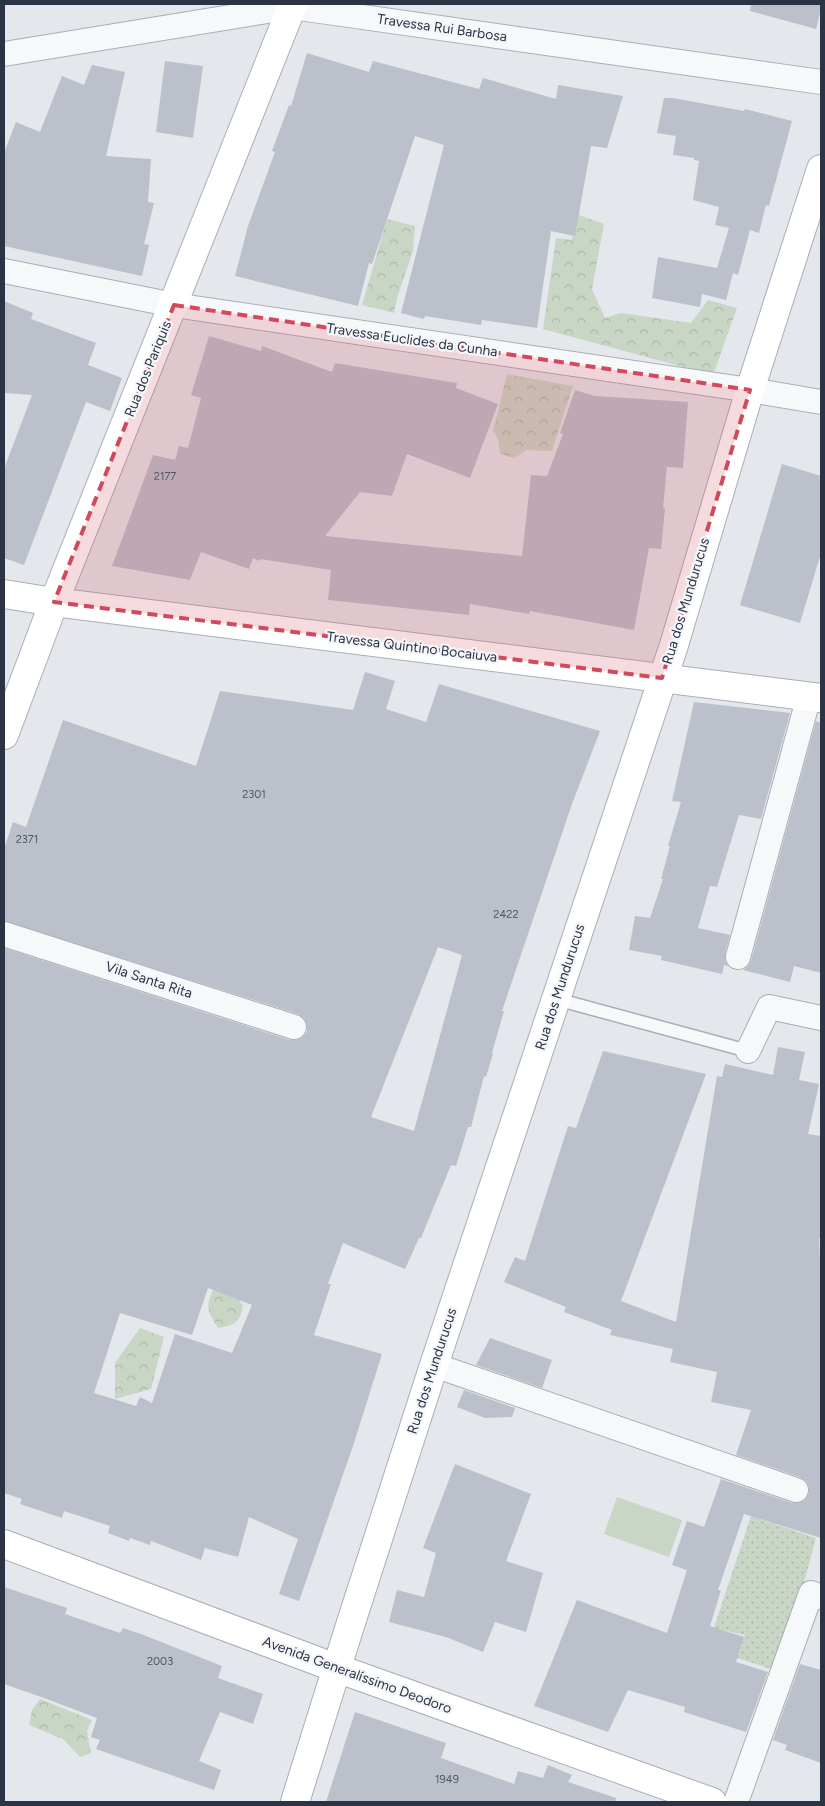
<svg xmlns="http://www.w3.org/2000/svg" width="825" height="1806" font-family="Figtree,sans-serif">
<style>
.grass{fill:url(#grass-dots)}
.forest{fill:url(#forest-crowns)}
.pitch{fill:#c9d6c5}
.building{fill:#bbc0ca;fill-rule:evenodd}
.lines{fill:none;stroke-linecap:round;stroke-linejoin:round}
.lane-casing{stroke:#a9aeb7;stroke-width:15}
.street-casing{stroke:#a9aeb7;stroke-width:26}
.secondary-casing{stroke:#a9aeb7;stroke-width:30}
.lane{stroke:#f7f8fa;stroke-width:12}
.street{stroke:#f7f8fa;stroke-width:24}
.secondary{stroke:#fff;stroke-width:28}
.marked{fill:#d1495b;fill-opacity:0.2;stroke:#d1495b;stroke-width:4;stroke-dasharray:10 6;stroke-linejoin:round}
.labels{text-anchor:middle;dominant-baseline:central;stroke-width:4.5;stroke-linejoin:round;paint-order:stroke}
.number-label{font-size:11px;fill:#4f5766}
.street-label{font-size:14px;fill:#2b3445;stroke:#f4f6f9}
</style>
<defs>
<pattern id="grass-dots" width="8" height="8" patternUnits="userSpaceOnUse" patternTransform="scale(1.25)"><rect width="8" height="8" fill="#c9d6c5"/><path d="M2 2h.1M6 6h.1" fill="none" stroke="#adb8ab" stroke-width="1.8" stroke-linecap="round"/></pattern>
<pattern id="forest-crowns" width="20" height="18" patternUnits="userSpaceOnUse" patternTransform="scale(1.25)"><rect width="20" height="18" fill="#c9d6c5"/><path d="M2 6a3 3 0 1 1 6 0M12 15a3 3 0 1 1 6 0" fill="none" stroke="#adb8ab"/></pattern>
</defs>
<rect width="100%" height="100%" fill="#e4e7ec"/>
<polygon class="grass" points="751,1516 816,1538 780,1672 737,1658 745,1635 723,1630 716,1650 707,1649"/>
<g class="forest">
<polygon points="576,214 604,224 592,289 605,318 621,313 691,323 708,300 737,308 713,375 543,329 556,238 572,240"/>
<polygon points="387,219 415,226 413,251 397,298 394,313 362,305"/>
<polygon points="507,374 573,386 552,451 526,450 515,458 500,454 498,439 493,431"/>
<path d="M 213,1290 L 238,1298 L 243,1306 C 240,1323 234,1325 218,1328 C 208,1312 205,1307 213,1290 Z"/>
<polygon points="140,1328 164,1337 151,1389 115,1399 115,1363"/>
<polygon points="40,1699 92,1720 87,1731 91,1753 80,1757 63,1739 29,1725 32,1710"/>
</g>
<polygon class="pitch" points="617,1497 682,1520 669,1557 604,1534"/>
<g class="building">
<polygon points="751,4 821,4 821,9 816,29 750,11"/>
<polygon points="307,53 369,72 373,61 479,89 483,78 556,99 558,85 623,96 607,148 591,146 575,236 551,231 537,328 482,320 481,325 425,316 424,319 401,313 444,145 415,136 372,264 369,263 358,306 235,276 248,226 275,152 272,151 289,105 291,106"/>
<polygon points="165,61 203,66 193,138 156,132"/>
<polygon points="92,65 125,72 106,156 151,159 148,202 154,203 144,244 149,245 142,276 4,246 4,153 16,122 40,132 62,76 84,85"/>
<polygon points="664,98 673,98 744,111 745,109 792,121 769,206 766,205 759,233 750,230 738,275 733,273 726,300 702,294 700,307 652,298 658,257 717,268 729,228 715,225 719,207 693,200 699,161 694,160 694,158 673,155 676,136 657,133"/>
<polygon points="4,301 33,313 31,319 96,343 88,365 122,378 110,411 86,402 24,565 4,558 4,469 32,395 4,393"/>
<polygon points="209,336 261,351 262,346 332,372 335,363 457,383 456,388 498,404 470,478 407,454 392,496 360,492 325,536 522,556 531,475 547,476 563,434 560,433 575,390 595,396 688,402 683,468 667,467 663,508 665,509 661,549 649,548 634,630 530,611 529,614 470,604 469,615 328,600 331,570 260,559 259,561 253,558 249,569 201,552 190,580 112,566 153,455 175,460 179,446 188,448 201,398 191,395"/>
<polygon points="782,464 821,476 821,553 800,623 740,605"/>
<path d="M 365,672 L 395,681 L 386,709 L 426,722 L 439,684 L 600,731 L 572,804 L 502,1011 L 504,1011 L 492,1053 L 493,1054 L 486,1077 L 484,1076 L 471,1127 L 468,1127 L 456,1166 L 451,1165 L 421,1238 L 419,1238 L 405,1269 L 343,1243 L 328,1284 L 331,1284 L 314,1335 L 382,1354 L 353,1446 L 299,1601 L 279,1594 L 298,1539 L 249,1517 L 238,1557 L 205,1548 L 201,1560 L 151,1541 L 150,1545 L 130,1538 L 129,1541 L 108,1533 L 110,1526 L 64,1511 L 62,1518 L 20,1504 L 22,1499 L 4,1493 L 4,948 L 290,1040 L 296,1040 L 303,1037 L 307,1032 L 307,1025 L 304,1018 L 298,1014 L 4,921 L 4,849 L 13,822 L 26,827 L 63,720 L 196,766 L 220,691 L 353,710 ZM 438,947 L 462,955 L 414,1131 L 371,1117 ZM 208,1288 L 252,1305 L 232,1353 L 175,1334 L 152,1403 L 140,1397 L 136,1406 L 94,1393 L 120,1313 L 192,1335 Z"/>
<polygon points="694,702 790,713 761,819 739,815 717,887 710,886 698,928 730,935 725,954 725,960 728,966 724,965 722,974 661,960 662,956 629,950 635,916 650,918 663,879 661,879 670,846 668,846 681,802 672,801"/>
<polygon points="816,721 821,723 821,973 794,966 790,982 743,970 748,966 751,961"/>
<polygon points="778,1047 805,1052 799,1080 819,1084 808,1134 821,1136 821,1238 819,1238 821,1280 821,1538 744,1514 718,1590 721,1590 710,1626 744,1637 736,1662 768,1672 746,1732 684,1712 685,1707 628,1690 608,1732 534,1706 577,1600 667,1633 687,1570 672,1565 687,1521 704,1527 721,1479 792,1503 799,1503 805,1500 809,1494 809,1487 806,1481 800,1477 736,1455 751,1410 711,1402 717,1372 670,1362 673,1349 610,1335 612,1330 564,1312 566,1307 504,1282 515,1257 525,1261 568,1126 576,1128 603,1051 706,1074 621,1301 676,1322 717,1076 722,1077 725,1064 773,1075"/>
<polygon points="490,1338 552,1360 542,1388 476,1365"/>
<polygon points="464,1390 515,1408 512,1417 485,1418 457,1407"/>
<polygon points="455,1464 531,1494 506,1561 543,1573 526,1632 495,1622 483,1652 446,1637 389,1622 397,1590 424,1597 436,1553 423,1548"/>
<polygon points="4,1587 67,1608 65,1614 120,1633 123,1628 141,1634 222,1666 218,1678 263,1694 253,1724 220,1712 199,1761 221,1770 214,1790 96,1749 100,1740 91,1737 97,1718 44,1698 4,1684"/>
<polygon points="800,1664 821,1670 821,1763 785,1750 787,1745 773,1740"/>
<polygon points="355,1712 446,1743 441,1758 514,1784 518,1771 543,1778 548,1765 572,1775 568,1782 616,1798 615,1802 326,1802"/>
</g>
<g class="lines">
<g class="lane-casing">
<polyline id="lane" points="556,999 748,1051"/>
</g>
<g class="street-casing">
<g id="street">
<polyline points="4,54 292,7 821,82"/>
<polyline points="4,271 174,305 750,390 821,402"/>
<polyline points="4,934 294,1027"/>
<polyline points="738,957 809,696"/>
<polyline points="748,1051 769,1007 821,1018"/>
<polyline points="434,1365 796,1490"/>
<polyline points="736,1802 811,1593 821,1597"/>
</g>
</g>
<g class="secondary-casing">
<g id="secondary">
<polyline points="4,594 54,602 821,698"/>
<polyline points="4,735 54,602 293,4"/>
<polyline points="4,1544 336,1668 712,1802"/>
<polyline points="295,1802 348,1632 434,1365 674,645 750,390 821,169"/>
</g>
</g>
<use href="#lane" class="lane"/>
<use href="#street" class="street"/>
<use href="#secondary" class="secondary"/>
</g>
<path class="marked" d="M 174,305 L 750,390 L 662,678 L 54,602 Z"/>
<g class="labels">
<g class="number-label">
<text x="165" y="476">2177</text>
<text x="254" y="794">2301</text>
<text x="27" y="839">2371</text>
<text x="506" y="914">2422</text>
<text x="160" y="1661">2003</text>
<text x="447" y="1779">1949</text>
</g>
<g class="street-label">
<text transform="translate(442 28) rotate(8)">Travessa Rui Barbosa</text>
<text transform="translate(412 340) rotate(8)">Travessa Euclides da Cunha</text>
<text transform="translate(148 369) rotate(-68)">Rua dos Pariquis</text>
<text transform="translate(686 601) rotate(-73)">Rua dos Mundurucus</text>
<text transform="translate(412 647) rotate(7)">Travessa Quintino Bocaiuva</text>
<text transform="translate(149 980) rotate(18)">Vila Santa Rita</text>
<text transform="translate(560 987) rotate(-72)">Rua dos Mundurucus</text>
<text transform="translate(432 1371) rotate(-72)">Rua dos Mundurucus</text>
<text transform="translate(357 1675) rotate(20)">Avenida Generalíssimo Deodoro</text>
</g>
</g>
<rect width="825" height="1806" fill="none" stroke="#2b3445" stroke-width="10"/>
</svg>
